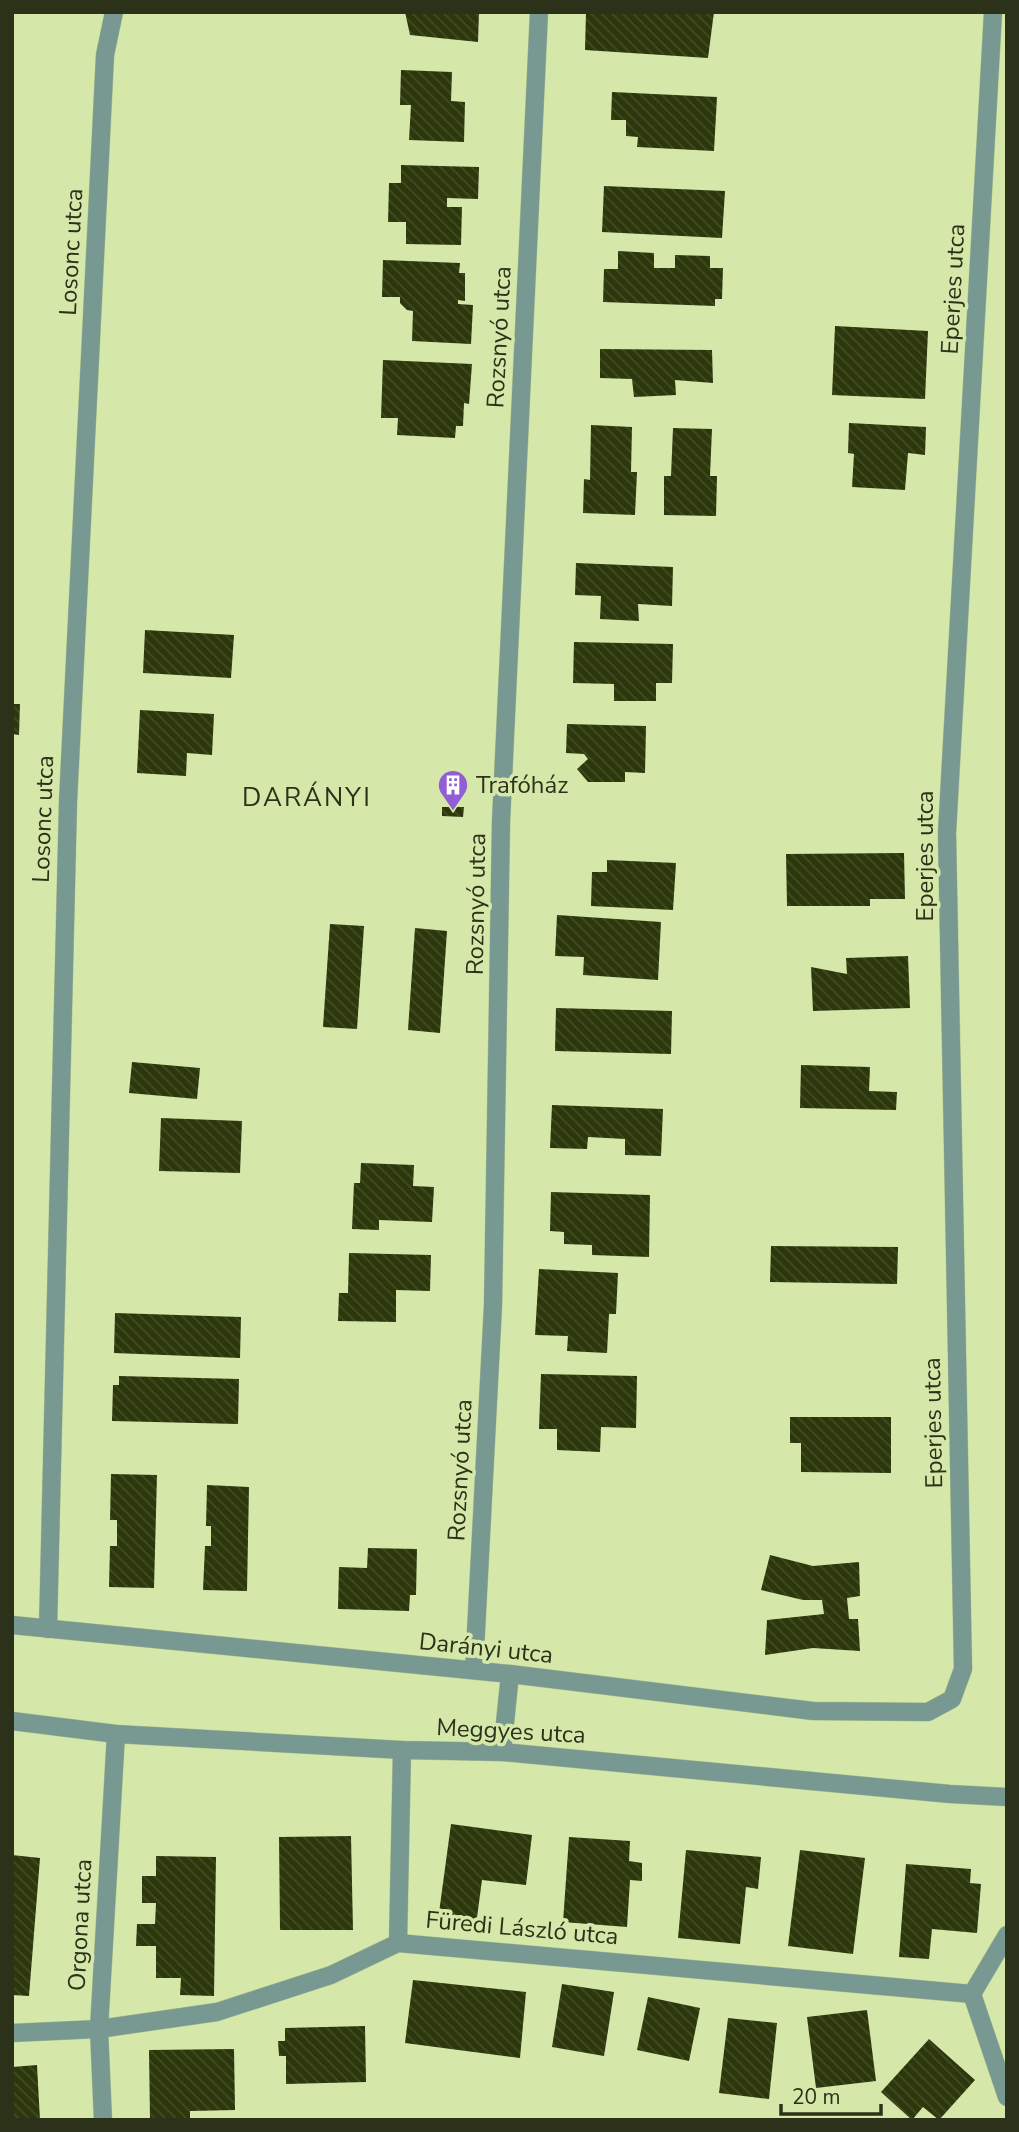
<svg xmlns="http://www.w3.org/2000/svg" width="1019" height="2132" font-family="'Nunito Sans',sans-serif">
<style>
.building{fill:url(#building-back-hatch)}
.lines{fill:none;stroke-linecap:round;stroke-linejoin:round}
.street-casing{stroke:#b3c48d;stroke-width:19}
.street{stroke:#789992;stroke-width:18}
.labels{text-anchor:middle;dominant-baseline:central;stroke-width:7;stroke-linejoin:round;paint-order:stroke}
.street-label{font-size:24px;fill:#2b3219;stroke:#d5e8aa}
.poi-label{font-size:24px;fill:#2b3219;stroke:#d5e8aa;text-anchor:start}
.neighbourhood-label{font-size:26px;letter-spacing:2px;fill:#2b3219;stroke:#d5e8aa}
</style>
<defs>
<pattern id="building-back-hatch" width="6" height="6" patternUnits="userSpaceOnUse" patternTransform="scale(1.75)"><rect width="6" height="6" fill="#2c370b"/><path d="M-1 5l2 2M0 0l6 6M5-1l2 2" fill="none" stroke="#424c25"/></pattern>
</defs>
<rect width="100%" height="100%" fill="#d5e8aa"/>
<g class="building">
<polygon points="405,12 479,12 478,42 410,35"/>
<polygon points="586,12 714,12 708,58 585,50"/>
<polygon points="401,70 452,72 451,101 465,102 464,142 409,140 411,105 400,105"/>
<polygon points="612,92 717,97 714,151 637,147 638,137 626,136 626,120 611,120"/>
<polygon points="401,165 479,167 478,199 447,198 447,207 462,207 461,245 406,244 406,222 388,222 389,183 401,183"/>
<polygon points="604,186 725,191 722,238 602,232"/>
<polygon points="618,251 654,253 654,268 675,268 675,255 710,256 710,268 723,268 722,299 715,299 715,306 603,302 604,269 618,269"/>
<polygon points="383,260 460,263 459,273 465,273 465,301 458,300 458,304 473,305 471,344 412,341 413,311 407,310 400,303 400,297 382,297"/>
<polygon points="835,326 928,331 925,399 832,395"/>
<polygon points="600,349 712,350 713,383 675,380 676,395 634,397 632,379 600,378"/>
<polygon points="383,360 472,364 469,404 464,403 463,426 456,426 455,438 397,435 398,418 381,418"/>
<polygon points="849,423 926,427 925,455 908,453 905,490 852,487 854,454 848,453"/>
<polygon points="591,425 632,427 631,472 637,472 635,515 583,513 584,479 590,480"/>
<polygon points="673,428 712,429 710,476 717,476 716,516 664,515 664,476 671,476"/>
<polygon points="576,563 673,567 672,606 638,604 639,621 600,619 601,596 575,595"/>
<polygon points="145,630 234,635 231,678 143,673"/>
<polygon points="574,642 673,644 672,683 656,683 656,701 614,701 614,684 573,683"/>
<polygon points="12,704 20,704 19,735 12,734"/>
<polygon points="140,710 214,714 212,755 187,753 186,776 137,773"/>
<polygon points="567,724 646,726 645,773 625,772 625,782 588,782 577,769 588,759 584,754 566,753"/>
<polygon points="442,807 464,807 463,817 442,816"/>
<polygon points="904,853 905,899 870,899 870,906 787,906 786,854"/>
<polygon points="607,860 676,863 673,910 591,906 592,872 607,872"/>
<polygon points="557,915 661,922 658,980 583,975 584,957 555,956"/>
<polygon points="330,924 364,926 357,1029 323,1027"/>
<polygon points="415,928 447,931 440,1033 408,1030"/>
<polygon points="908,956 910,1008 813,1011 811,967 847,974 846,958"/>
<polygon points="556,1008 672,1011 671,1054 555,1051"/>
<polygon points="132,1062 200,1068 197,1099 129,1093"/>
<polygon points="801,1065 870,1067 869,1091 897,1092 896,1110 800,1108"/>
<polygon points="552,1105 663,1109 661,1156 625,1155 625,1139 588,1137 587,1149 550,1148"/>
<polygon points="161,1118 242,1121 240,1173 159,1171"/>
<polygon points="361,1163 414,1165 413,1186 434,1187 432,1222 379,1220 379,1230 352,1229 354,1183 360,1183"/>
<polygon points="551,1192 650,1195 649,1257 592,1255 592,1245 564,1244 564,1232 550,1231"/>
<polygon points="771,1246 898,1247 897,1284 770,1282"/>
<polygon points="349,1253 431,1255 430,1291 396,1290 396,1322 338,1321 339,1293 348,1293"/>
<polygon points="539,1269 618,1273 616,1314 609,1314 607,1353 567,1351 568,1336 535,1335"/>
<polygon points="115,1313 241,1317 240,1358 114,1353"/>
<polygon points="541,1374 637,1376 636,1428 601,1427 600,1452 557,1450 557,1429 539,1429"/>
<polygon points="119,1376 239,1379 238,1424 112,1421 113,1385 119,1385"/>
<polygon points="790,1417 891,1417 891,1473 801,1472 801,1443 790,1443"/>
<polygon points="111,1474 157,1475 154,1588 109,1587 110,1546 117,1546 117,1520 110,1520"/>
<polygon points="207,1485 249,1487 247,1591 203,1590 205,1546 211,1546 211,1526 206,1526"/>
<polygon points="368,1548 417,1549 416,1595 410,1595 409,1611 338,1609 339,1567 367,1568"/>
<polygon points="770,1555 813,1566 859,1562 860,1596 847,1598 849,1619 858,1619 860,1651 813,1648 765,1655 767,1620 824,1614 822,1600 803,1600 761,1590"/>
<polygon points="451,1824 532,1835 526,1885 482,1880 476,1925 438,1920"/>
<polygon points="351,1836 353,1930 280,1930 279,1837"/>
<polygon points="569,1837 630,1841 629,1861 642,1863 642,1881 630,1880 627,1927 563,1922"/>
<polygon points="686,1850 761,1857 758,1889 746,1887 740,1944 678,1938"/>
<polygon points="800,1850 865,1858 853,1954 788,1946"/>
<polygon points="12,1855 40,1858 29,1996 12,1995"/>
<polygon points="156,1856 216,1857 214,1996 180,1995 181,1978 156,1978 156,1946 136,1946 137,1924 155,1924 156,1903 142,1903 142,1876 156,1876"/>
<polygon points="906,1864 971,1869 970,1883 981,1884 977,1933 932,1929 929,1959 899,1957"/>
<polygon points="413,1980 526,1992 520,2058 405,2043"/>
<polygon points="562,1984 614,1992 604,2056 552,2047"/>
<polygon points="648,1997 700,2008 689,2061 637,2050"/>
<polygon points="867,2010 876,2081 816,2088 807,2017"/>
<polygon points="728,2018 777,2023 769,2099 719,2093"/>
<polygon points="365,2026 366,2082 286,2084 286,2056 279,2056 278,2041 285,2041 285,2028"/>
<polygon points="929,2039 975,2080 939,2120 923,2107 912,2120 881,2092"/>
<polygon points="234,2049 235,2110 190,2111 190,2120 150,2120 149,2050"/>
<polygon points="37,2065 40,2120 12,2120 12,2067"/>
</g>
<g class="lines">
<g class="street-casing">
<g id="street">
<polyline points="12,1625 510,1674 813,1711 928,1712 952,1699 963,1669 947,833 993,12"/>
<polyline points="48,1629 68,802 105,55 114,12"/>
<polyline points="474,1670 493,1305 501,822 539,12"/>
<polyline points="12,1721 116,1734 402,1750 502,1752 950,1794 1007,1797"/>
<polyline points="502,1752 510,1674"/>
<polyline points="398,1943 402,1750"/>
<polyline points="972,1994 1007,2097"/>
<polyline points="12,2033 99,2029 217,2012 331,1975 398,1943 972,1994 1007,1935"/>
<polyline points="103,2120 99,2029 116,1734"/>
</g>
</g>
<use href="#street" class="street"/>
</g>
<defs>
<g id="building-pin" transform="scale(1.575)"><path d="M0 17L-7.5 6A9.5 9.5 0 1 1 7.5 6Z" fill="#935dd5" stroke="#d5e8aa"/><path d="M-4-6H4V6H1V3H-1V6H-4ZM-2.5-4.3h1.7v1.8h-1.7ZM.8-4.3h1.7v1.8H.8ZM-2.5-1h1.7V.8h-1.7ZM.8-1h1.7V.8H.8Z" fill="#fff"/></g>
</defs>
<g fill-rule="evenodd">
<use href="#building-pin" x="453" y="785"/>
</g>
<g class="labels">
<g class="street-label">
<text transform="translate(71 252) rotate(-87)">Losonc utca</text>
<text transform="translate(953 289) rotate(-87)">Eperjes utca</text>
<text transform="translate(499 337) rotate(-87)">Rozsnyó utca</text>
<text transform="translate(43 819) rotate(-88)">Losonc utca</text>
<text transform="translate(925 856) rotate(-90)">Eperjes utca</text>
<text transform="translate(476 904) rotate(-89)">Rozsnyó utca</text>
<text transform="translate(933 1423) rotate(-91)">Eperjes utca</text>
<text transform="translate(460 1470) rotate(-87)">Rozsnyó utca</text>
<text transform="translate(486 1648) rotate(6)">Darányi utca</text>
<text transform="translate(511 1731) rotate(3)">Meggyes utca</text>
<text transform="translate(80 1925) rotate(-87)">Orgona utca</text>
<text transform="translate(522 1928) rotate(5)">Füredi László utca</text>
</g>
<g class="poi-label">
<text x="476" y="785">Trafóház</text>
</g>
<g class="neighbourhood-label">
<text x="307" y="797">DARÁNYI</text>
</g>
</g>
<rect width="1019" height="2132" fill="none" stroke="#2b3219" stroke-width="28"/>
<path d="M781 2104v10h100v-10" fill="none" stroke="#2b3219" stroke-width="3.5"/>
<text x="792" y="2104" font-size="21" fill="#2b3219" stroke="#d5e8aa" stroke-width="5" paint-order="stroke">20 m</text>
</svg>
